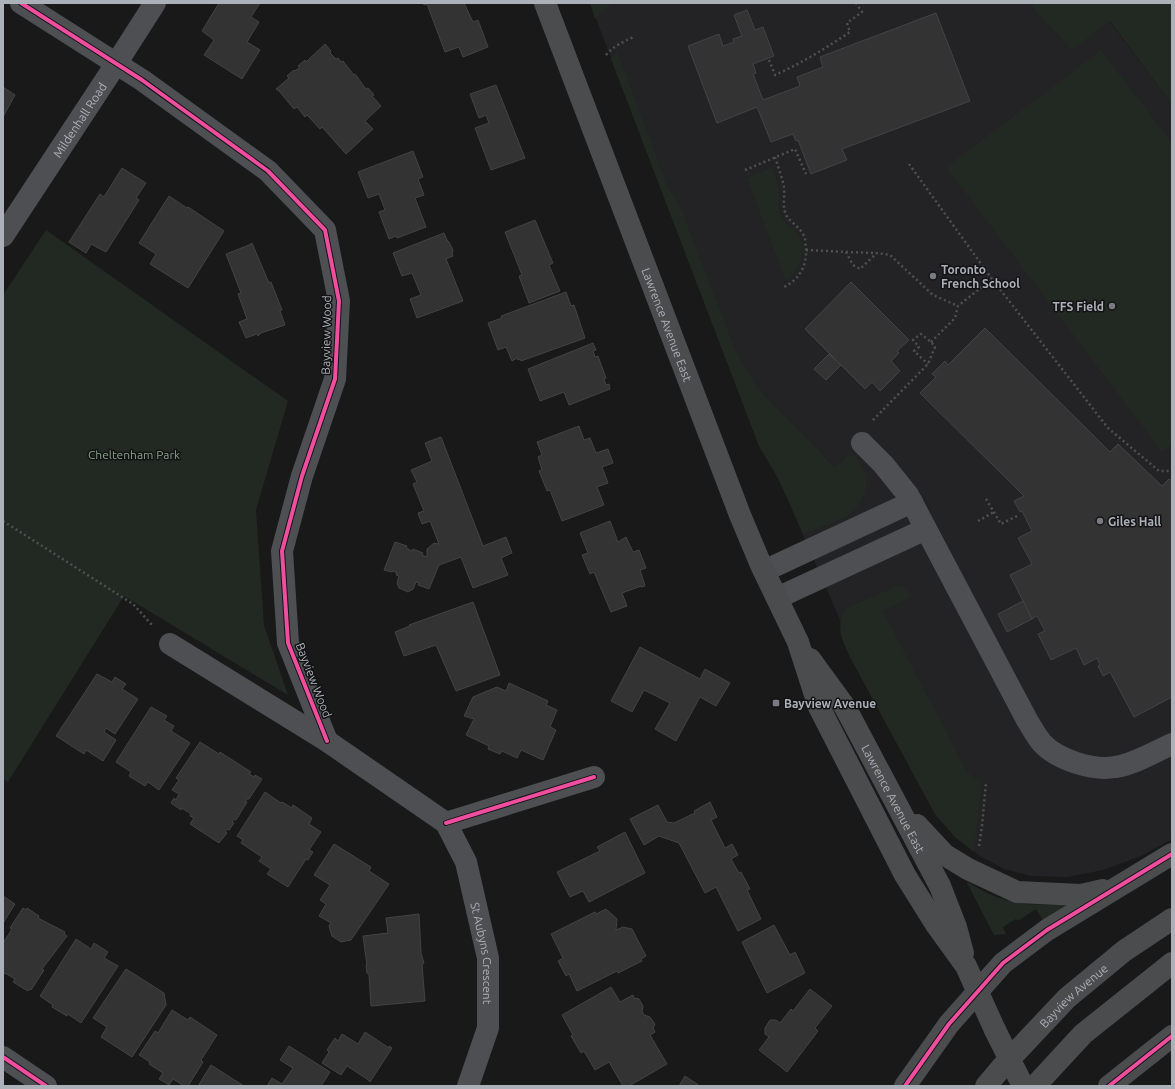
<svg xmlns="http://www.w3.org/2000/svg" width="1175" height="1089" font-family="Ubuntu,sans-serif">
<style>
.built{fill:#232325}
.green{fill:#222822}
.building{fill:#333334;stroke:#424345}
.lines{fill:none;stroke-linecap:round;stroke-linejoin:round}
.path{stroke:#4f5052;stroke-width:2.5;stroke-dasharray:2 3;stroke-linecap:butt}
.minor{stroke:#4e4f52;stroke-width:22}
.major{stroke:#4b4c4e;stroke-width:22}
.major-bridge{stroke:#4b4c4e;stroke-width:22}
.cycleway-casing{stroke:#131315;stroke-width:6}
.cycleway{stroke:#ef4d9e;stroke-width:4}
.poi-dot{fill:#797b80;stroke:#131315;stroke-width:1.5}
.labels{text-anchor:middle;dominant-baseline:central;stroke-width:3;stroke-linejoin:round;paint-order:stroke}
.street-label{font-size:12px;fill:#acb0b8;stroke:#131315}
.poi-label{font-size:12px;font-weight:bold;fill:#acb0b8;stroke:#131315;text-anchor:start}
.park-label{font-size:12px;fill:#85a185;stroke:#131315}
</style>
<rect width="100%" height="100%" fill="#191919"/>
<polygon class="built" points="590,3 1096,3 1172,105 1172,839 1139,857 1103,870 1068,877 1031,876 1004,869 980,856 955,837 935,814 850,657 841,636 840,629 841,622 779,480 759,446"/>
<g class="green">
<polygon points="590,3 614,3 603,10 595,19"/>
<polygon points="1032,3 1172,3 1172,105 1110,21 1072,50 1034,9"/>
<polygon points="1101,50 1172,143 1172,444 1162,452 946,167"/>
<path d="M 617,51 L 667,184 L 682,211 L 737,354 L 757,387 L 835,468 L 851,452 C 864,466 872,480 862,499 C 859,504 856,510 851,514 C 845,518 838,520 831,523 C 822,527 813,531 803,533 L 779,480 L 759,446 L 611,59 Z"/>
<path d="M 772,167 C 774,174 778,181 779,188 C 780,198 777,210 782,219 C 786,225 794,228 798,234 C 808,251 800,271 786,281 L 747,178 Z"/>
<polygon points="46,230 288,401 256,510 264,625 288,695 124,596 8,782 3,779 3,295"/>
<path d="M 899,586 L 905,589 L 911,596 L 883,611 L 966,770 L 973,778 L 982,782 L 974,852 L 955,837 L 935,814 L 850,657 C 843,641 834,624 847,608 L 892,588 Z"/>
<path d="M 966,881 C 1002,904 1023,906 1065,904 L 1067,907 L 1044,922 L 1036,909 L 1018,921 L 1016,919 L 1003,927 L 1006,934 L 994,935 Z"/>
</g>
<g class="building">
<polygon points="219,3 260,3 251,17 259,22 247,42 260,50 242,79 204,55 214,40 202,31"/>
<polygon points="423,3 464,3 473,22 478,20 488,47 463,57 459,47 445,52 427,4 424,5"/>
<polygon points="747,10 755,30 763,27 774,56 753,64 756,73 753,74 763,100 800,86 797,77 823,67 820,57 936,13 970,101 842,149 847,160 811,174 798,140 796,141 793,134 771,142 757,107 717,123 688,46 719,34 723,46 734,42 733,39 742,36 734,15"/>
<polygon points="325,44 331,51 330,53 336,59 338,58 341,62 343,61 354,75 355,74 366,89 368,88 374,95 372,96 381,106 365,121 373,129 346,154 322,127 320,129 309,117 307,115 305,117 297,107 294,109 280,92 276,89 289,78 287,76 294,70 295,71 300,67 298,66 305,60 306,62"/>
<polygon points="496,85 525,158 491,170 475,128 489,123 486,115 479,118 470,94"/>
<polygon points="3,87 15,95 3,117"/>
<polygon points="413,151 423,177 418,179 424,195 415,198 426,227 397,238 396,236 389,239 379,212 385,210 379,194 368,198 358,172"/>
<polygon points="122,168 146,183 136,198 139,200 106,252 91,244 86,253 69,242 100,194 104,197"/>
<polygon points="169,196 187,208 188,207 224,231 188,288 150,264 156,254 139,243"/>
<polygon points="535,220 553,263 549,265 560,291 529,303 519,276 522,275 505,232"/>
<polygon points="444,233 447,240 449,242 453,250 452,253 453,256 446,259 463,301 417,318 410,299 421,295 412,273 402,276 393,253"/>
<polygon points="252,243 269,283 271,282 282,310 280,311 285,325 261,333 258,336 257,334 246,338 239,322 247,319 238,294 241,293 226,254 249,245"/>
<polygon points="851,282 909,340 897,351 899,353 891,361 900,371 880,391 872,382 865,389 805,329"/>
<polygon points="566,292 571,306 574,305 585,338 521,361 520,359 518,360 517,358 512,361 506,347 498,350 488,323 502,318 501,316"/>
<polygon points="985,328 1110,452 1118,444 1162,486 1169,479 1172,481 1172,697 1134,717 1110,672 1103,676 1098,666 1100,665 1097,658 1084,665 1076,648 1051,660 1038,634 1045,631 1037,616 1032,619 1010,575 1032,564 1018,538 1032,531 1022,511 1020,512 1014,501 1024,496 920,393 936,377 932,374 945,361 948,365"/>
<polygon points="593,343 596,350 593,351 595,357 598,356 606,378 604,379 606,385 609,384 610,389 569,405 564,392 540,401 528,369"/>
<polygon points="829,354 841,365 826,380 814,369"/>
<polygon points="579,426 584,440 590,438 596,453 608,449 613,463 602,467 608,483 597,487 604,505 562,521 550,490 547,491 539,471 542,470 538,457 542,455 537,442"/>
<polygon points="441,437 483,546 506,537 512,553 501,558 508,575 473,588 461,557 439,565 429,589 418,585 419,583 416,582 413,589 408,592 399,588 397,583 399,576 396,575 397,573 393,571 392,572 384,570 395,542 407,546 406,548 412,551 413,549 423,553 422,555 427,557 427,549 434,543 439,544 430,521 422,524 418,513 424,511 413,484 417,482 411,470 432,461 425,443"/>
<polygon points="610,521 618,542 626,537 633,552 639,550 646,568 640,570 645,586 641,587 641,586 622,593 627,606 611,612 594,572 590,574 582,555 588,553 580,533"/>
<polygon points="1023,601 1032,619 1007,632 998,614"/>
<polygon points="473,602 500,675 456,691 436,645 404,656 395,632 410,626 409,625"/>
<polygon points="640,647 700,679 705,669 730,683 716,706 700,697 676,741 655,729 670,703 644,690 632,712 611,701"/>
<polygon points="97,674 112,682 115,677 126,684 122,689 138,699 115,734 106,728 104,732 116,740 103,761 86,750 84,754 56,736"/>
<polygon points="509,683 548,701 546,705 557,710 550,727 556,730 543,760 521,750 517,758 502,751 500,754 488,749 489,746 466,735 474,719 464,716 473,697 497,687 506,691"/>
<polygon points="151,707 167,716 164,720 174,726 171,731 190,743 159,790 148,782 145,786 129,776 131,772 116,762"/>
<polygon points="200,742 219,754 220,752 251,772 249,774 254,777 255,775 262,779 249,799 247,799 245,802 247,802 236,820 234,819 232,822 234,823 229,830 227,829 225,832 227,833 219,843 190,824 194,818 190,816 191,814 182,808 181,810 171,803 174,798 176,800 179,794 172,790 179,780 176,778"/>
<polygon points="265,792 281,803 282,802 292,808 293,805 312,818 309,824 321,832 309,850 313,852 308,860 306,859 288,887 267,874 271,869 259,861 262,857 241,843 243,840 237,836"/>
<polygon points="710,802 717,817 711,820 725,848 732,844 738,855 731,859 739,873 741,872 750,889 747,890 761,919 738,931 716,887 705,893 679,843 659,836 644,845 630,819 658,805 667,822 674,823 695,813 694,811"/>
<polygon points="625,832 645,873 589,902 583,891 570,897 557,872 600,851 597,847"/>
<polygon points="334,844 371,867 369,871 389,884 351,940 341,942 332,936 329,926 331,923 319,916 326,904 320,900 330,885 314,875"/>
<polygon points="3,896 15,904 3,923"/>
<polygon points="23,908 26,910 27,908 39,916 38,918 65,932 64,934 67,936 42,969 44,970 31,990 30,989 28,991 13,982 15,979 5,973 3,975 3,943 12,929 10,928"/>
<polygon points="606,909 617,919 616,930 623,927 632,929 646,956 641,959 642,961 618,973 617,971 577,991 569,974 566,976 558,961 563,958 551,934 595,912 596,914"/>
<polygon points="419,914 421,953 424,963 422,965 425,1001 371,1006 369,974 367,973 366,965 367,965 363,936 388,933 386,918"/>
<polygon points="774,925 790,955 795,952 805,973 767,993 742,942"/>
<polygon points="76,939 91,949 94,943 108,952 104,958 118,966 81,1023 68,1014 67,1016 52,1007 53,1005 40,996"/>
<polygon points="126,969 164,993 166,1005 132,1057 101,1037 107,1027 93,1018"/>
<polygon points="611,987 620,1002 633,995 634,998 639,999 643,1006 642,1011 644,1015 650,1017 655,1024 653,1028 655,1032 650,1035 667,1064 629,1086 623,1086 609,1062 595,1070 584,1051 581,1053 571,1036 573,1035 562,1015"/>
<polygon points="810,989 832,1006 815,1028 818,1031 787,1072 759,1050 769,1037 765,1034 765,1028 770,1020 776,1020 780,1023 791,1009 793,1011"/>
<polygon points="172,1010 188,1020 190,1017 217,1035 201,1060 203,1062 188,1086 184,1086 173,1079 169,1085 159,1079 163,1073 149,1064 150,1062 139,1055 155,1031 158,1033"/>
<polygon points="365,1032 389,1048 389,1046 392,1048 370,1082 367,1079 347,1066 341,1075 322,1063 329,1052 327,1050 335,1038 338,1041 342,1034 358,1044"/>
<polygon points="289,1046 330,1072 321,1086 267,1086 272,1078 282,1084 293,1068 280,1060"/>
<polygon points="211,1065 244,1086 198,1086"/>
<polygon points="685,1076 700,1086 679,1086"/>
</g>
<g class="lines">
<g class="path">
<path d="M 606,55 C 614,46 622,42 634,37"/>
<path d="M 769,60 L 775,75 C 802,63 826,48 850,32 L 847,23 L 862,12 L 856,3"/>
<path d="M 775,157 C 778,167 782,177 784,187 C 785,196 782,206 786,215 C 790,222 800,227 804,236 C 806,240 805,245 806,248 C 807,267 799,280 782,288"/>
<polyline points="909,164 992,279 1108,428 1159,471 1172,471"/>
<polyline points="745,170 795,149 806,174"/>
<polyline points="806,250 846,252 853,265 860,269 877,253 890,255 933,295 958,306"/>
<polyline points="846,252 876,253"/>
<polyline points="931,342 955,318 958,306 992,279"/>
<polyline points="873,420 928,364 935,347 931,342 921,334 913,340 919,347 914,351 928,364"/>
<polyline points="986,499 1001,524 1017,516"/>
<polyline points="3,521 133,604 153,626"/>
<polyline points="978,521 994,512"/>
<polyline points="979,846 982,826 986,783"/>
</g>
<g class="minor">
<polyline points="21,3 142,80 268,171 325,230 339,301 335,379 302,476 282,551 288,643 327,741"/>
<path id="s1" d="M 3,236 L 116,64 L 155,3"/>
<path d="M 862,443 L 883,464 L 908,495 L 1027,720 C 1032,728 1036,736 1042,743 C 1058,760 1093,771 1115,767 C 1135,764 1154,752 1172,744"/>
<polyline points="764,571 912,502"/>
<polyline points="777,598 926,529"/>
<path id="s2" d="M 170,644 L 327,741 L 446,823 L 466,862 L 488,958 L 488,1028 L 468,1086"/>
<polyline points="446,823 594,777"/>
<polyline points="3,1057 46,1086"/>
</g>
<g class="major">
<path id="s3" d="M 545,3 L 740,515 L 761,565 L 798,642 L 819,707 L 905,875 L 935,923 L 966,966 L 995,1030"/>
<path id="s4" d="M 810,659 L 845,707 L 940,886 L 956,927 L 963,953"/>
<polyline points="917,825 945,855 968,869 1017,892 1081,895 1103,890"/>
<polyline points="905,1086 949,1024 1003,963 1047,930 1172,854"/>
<path id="s5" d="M 986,1086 L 1002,1067 L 1067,998 L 1124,951 L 1172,919"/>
<polyline points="1035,1086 1083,1034 1172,963"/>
<polyline points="1109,1086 1172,1036"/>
</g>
<polyline class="major-bridge" points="995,1030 1023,1086"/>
<g class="cycleway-casing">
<g id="cycleway">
<polyline points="21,3 142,80 268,171 325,230 339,301 335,379 302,476 282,551 288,643 327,741"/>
<polyline points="446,823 594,777"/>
<polyline points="3,1057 46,1086"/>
<polyline points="905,1086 949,1024 1003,963 1047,930 1172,854"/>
<polyline points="1109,1086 1172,1036"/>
</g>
</g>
<use href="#cycleway" class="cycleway"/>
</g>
<g class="poi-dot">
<circle cx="933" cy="276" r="4"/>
<circle cx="1112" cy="306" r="4"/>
<circle cx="1100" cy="521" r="4"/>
<rect x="772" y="699" width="8" height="8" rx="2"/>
</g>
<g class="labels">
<g class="street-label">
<text stroke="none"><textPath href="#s1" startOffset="139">Mildenhall Road</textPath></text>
<text stroke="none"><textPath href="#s3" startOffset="344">Lawrence Avenue East</textPath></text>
<text transform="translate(326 335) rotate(-89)">Bayview Wood</text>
<text transform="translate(314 680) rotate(69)">Bayview Wood</text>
<text stroke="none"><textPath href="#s4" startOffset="163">Lawrence Avenue East</textPath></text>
<text stroke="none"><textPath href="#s2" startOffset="466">St Aubyns Crescent</textPath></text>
<text stroke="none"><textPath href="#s5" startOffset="126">Bayview Avenue</textPath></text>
</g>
<g class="poi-label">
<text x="941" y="269">Toronto<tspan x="941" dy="14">French School</tspan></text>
<text x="1104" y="306" text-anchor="end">TFS Field</text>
<text x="1108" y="521">Giles Hall</text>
<text x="784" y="703">Bayview Avenue</text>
</g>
<g class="park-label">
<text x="134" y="454">Cheltenham Park</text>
</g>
</g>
<rect width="1175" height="1089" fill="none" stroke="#acb0b8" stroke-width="8"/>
</svg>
